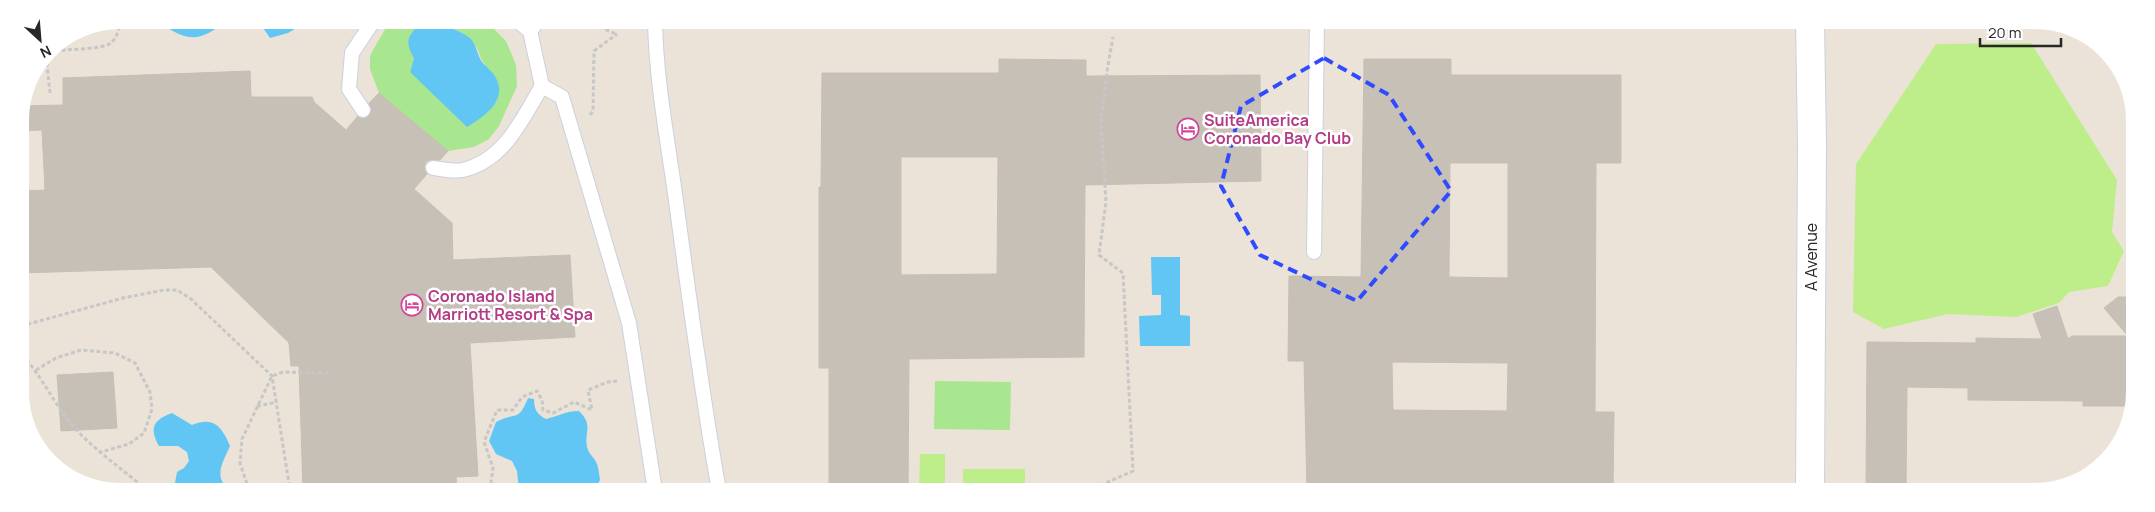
<svg xmlns="http://www.w3.org/2000/svg" width="2155" height="512" font-family="Manrope,sans-serif">
<style>
.green{fill:#a8e68f;fill-rule:evenodd}
.pitch{fill:#beee8a}
.water{fill:#62c6f5}
.building{fill:#c6c0b7;stroke:#c6c0b1;fill-rule:evenodd}
.lines{fill:none;stroke-linecap:round;stroke-linejoin:round}
.lane-casing{stroke:#cccfe1;stroke-width:16}
.secondary-casing{stroke:#cccfe1;stroke-width:30}
.path{stroke:#c7c7c7;stroke-width:3;stroke-dasharray:4 2.5;stroke-linecap:butt}
.lane{stroke:#fff;stroke-width:14}
.secondary{stroke:#fff;stroke-width:28}
.marked{fill:none;stroke:#304bff;stroke-width:4;stroke-dasharray:10 6;stroke-linejoin:round}
.labels{text-anchor:middle;dominant-baseline:central;stroke-width:5;stroke-linejoin:round;paint-order:stroke}
.hotel-label{font-size:16px;font-weight:bold;fill:#b23c85;stroke:#fff;text-anchor:start}
.street-label{font-size:16px;fill:#272727;stroke:#fff}
</style>
<rect width="100%" height="100%" fill="#ebe3d7"/>
<g class="green">
<path d="M 394,20 L 485,20 L 506,41 L 516,65 L 517,86 L 499,126 L 489,139 L 474,147 L 448,151 L 379,93 L 370,69 L 370,56 L 377,43 L 387,26 ZM 436,20 C 451,27 468,34 477,48 C 479,52 480,58 483,62 C 496,82 502,76 496,103 L 410,72 L 414,58 Z"/>
<polygon points="935,381 1011,382 1010,430 934,429"/>
</g>
<g class="pitch">
<polygon points="2031,43 2117,180 2112,232 2124,251 2108,286 2069,292 2059,303 2016,317 1948,314 1884,329 1853,312 1856,164 1936,44"/>
<polygon points="920,454 945,454 945,491 919,491"/>
<rect x="963" y="469" width="62" height="22"/>
</g>
<g class="water">
<path d="M 166,20 L 227,20 C 204,39 191,44 165,26 Z"/>
<polygon points="264,20 310,20 288,33 270,38 261,25"/>
<path d="M 435,20 C 443,24 464,33 470,38 C 477,45 477,55 482,62 C 486,67 492,71 495,76 C 509,100 485,116 467,127 L 410,72 L 414,58 C 404,40 408,37 421,22 Z"/>
<polygon points="1151,257 1180,257 1180,315 1190,316 1190,346 1140,346 1139,316 1161,315 1161,295 1152,295"/>
<path d="M 528,398 L 534,399 C 534,410 537,414 546,419 C 559,416 565,411 579,411 C 594,426 584,431 587,447 C 589,455 595,458 597,464 C 599,469 599,475 600,480 L 594,491 L 519,490 L 517,471 L 512,461 L 496,454 L 489,441 L 496,422 C 516,411 518,423 528,398 Z"/>
<path d="M 172,413 L 192,425 C 214,416 222,427 230,446 C 223,462 213,476 229,490 L 177,490 L 175,483 L 177,472 L 184,468 L 189,461 L 187,452 L 178,446 L 159,446 C 149,428 153,420 172,413 Z"/>
</g>
<g class="building">
<path d="M 999,59 L 1086,60 L 1086,76 L 1260,75 L 1261,181 L 1085,185 L 1084,357 L 909,359 L 908,491 L 829,491 L 829,368 L 819,368 L 819,187 L 821,187 L 822,73 L 999,73 ZM 901,157 L 998,157 L 997,274 L 901,275 Z"/>
<path d="M 1364,59 L 1451,59 L 1451,75 L 1621,75 L 1621,163 L 1596,163 L 1595,412 L 1614,412 L 1613,491 L 1307,491 L 1304,361 L 1288,361 L 1289,276 L 1361,277 ZM 1450,163 L 1508,163 L 1508,278 L 1449,277 ZM 1392,362 L 1508,363 L 1507,411 L 1393,410 Z"/>
<polygon points="250,71 251,97 312,97 314,102 346,130 358,116 363,119 368,117 372,110 369,103 379,93 448,151 440,160 430,160 426,162 424,167 427,174 414,189 452,223 453,260 570,255 575,337 470,343 478,476 456,477 457,490 303,490 299,366 291,366 289,343 211,267 21,273 21,191 45,190 42,130 20,131 22,106 63,105 63,78"/>
<polygon points="2118,297 2133,297 2133,406 2083,406 2083,401 1968,400 1968,388 1907,387 1906,491 1866,491 1867,342 1976,343 1976,338 2042,339 2033,314 2057,306 2068,339 2072,336 2128,336 2104,308"/>
<polygon points="113,372 117,428 61,431 57,375"/>
</g>
<g class="lines">
<g class="lane-casing">
<g id="lane">
<path d="M 655,21 C 656,81 668,142 676,201 C 689,298 702,395 719,491"/>
<polyline points="530,31 539,20"/>
<polyline points="542,86 562,97 629,323 655,491"/>
<polyline points="363,110 349,89 352,53 374,20"/>
<path d="M 433,168 C 442,169 454,172 463,170 C 505,160 522,119 542,86 L 530,31 L 516,20"/>
<polyline points="1314,252 1317,21"/>
</g>
</g>
<g class="secondary-casing">
<polyline id="secondary" points="1810,492 1812,145 1810,22"/>
</g>
<g class="path">
<polyline points="597,20 604,29 616,34"/>
<path d="M 50,93 L 47,65 L 53,51 C 66,49 105,50 112,42 C 118,36 119,28 120,20"/>
<polyline points="590,115 593,111 594,51 617,34"/>
<polyline points="21,326 123,298 164,290 177,290 191,299 272,376 290,490"/>
<path d="M 22,355 C 42,376 53,402 71,424 C 93,449 122,469 147,490"/>
<polyline points="36,370 56,358 81,350 115,353 135,363 150,392 152,409 144,433 129,444 101,452"/>
<polyline points="257,406 277,402"/>
<polyline points="46,456 62,469"/>
<polyline points="249,490 240,463 242,439 272,376 283,372 329,373"/>
<polyline points="490,490 493,468 484,442 497,410 513,410 522,397 537,391 542,400 543,410 553,413 574,402 592,410 588,390 608,382 618,381"/>
<polyline points="1097,491 1101,485 1133,471 1123,273 1099,255 1106,202 1101,121 1108,65 1113,37"/>
</g>
<use href="#lane" class="lane"/>
<use href="#secondary" class="secondary"/>
</g>
<path class="marked" d="M 1324,58 L 1389,95 L 1451,191 L 1357,301 L 1260,255 L 1221,186 L 1241,106 Z"/>
<defs>
<g id="hotel-ring" transform="scale(1.125)"><circle r="9.5" fill="#fff" stroke="#d1479c" stroke-width="1.5"/><path d="M-6-4.5h1.5V1H6V5H4.5V3h-9V5H-6ZM-4 0a1.8 1.8 0 1 1 3.6 0ZM.5 0V-2.5h3Q6-2.5 6 0Z" fill="#d1479c"/></g>
</defs>
<g fill-rule="evenodd">
<use href="#hotel-ring" x="1188" y="129"/>
<use href="#hotel-ring" x="412" y="305"/>
</g>
<g class="labels">
<g class="hotel-label">
<text x="1204" y="120">SuiteAmerica<tspan x="1204" dy="18">Coronado Bay Club</tspan></text>
<text x="428" y="296">Coronado Island<tspan x="428" dy="18">Marriott Resort &amp; Spa</tspan></text>
</g>
<g class="street-label">
<text transform="translate(1811 257) rotate(-90)">A Avenue</text>
</g>
</g>
<path d="M0 0H2155V512H0ZM120 29H2035A91 91 0 0 1 2126 120V392A91 91 0 0 1 2035 483H120A91 91 0 0 1 29 392V120A91 91 0 0 1 120 29Z" fill="#fff" fill-rule="evenodd"/>
<g transform="translate(40 40) rotate(154)" stroke="#ffffff" stroke-width="4" paint-order="stroke">
<path d="M0-4L9 19L0 12L-9 19Z" fill="#272727"/>
<text y="-8" font-size="14" font-weight="bold" text-anchor="middle" fill="#272727">N</text>
</g>
<path d="M1980 38v8h81v-8" fill="none" stroke="#272727" stroke-width="2.5"/>
<text x="1988" y="38" font-size="15" fill="#272727" stroke="#ffffff" stroke-width="4" paint-order="stroke">20 m</text>
</svg>
